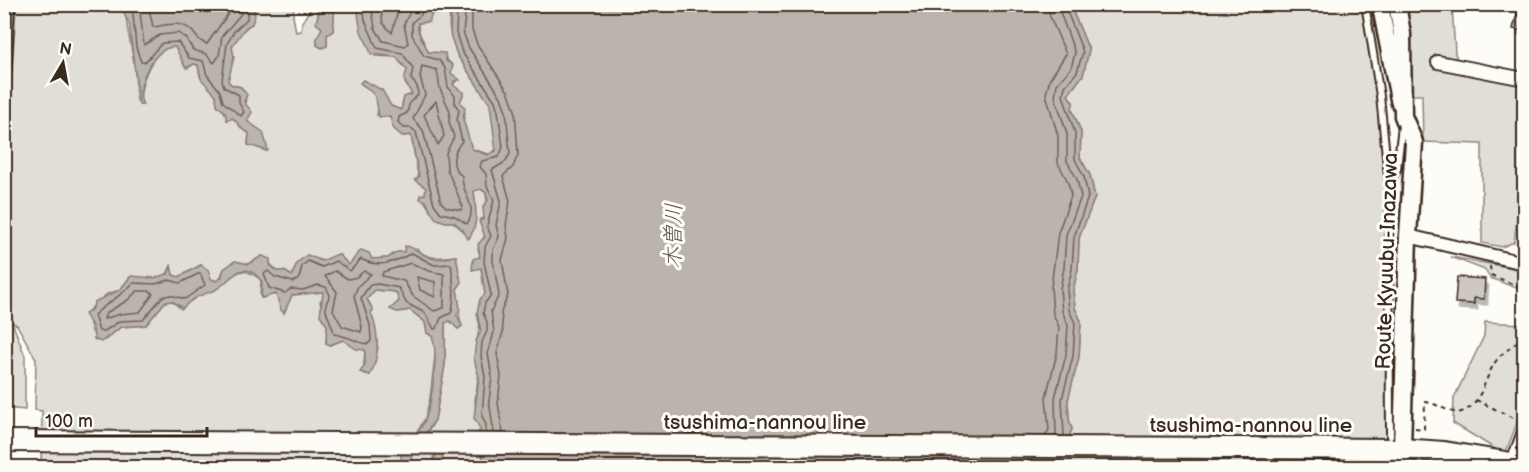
<svg xmlns="http://www.w3.org/2000/svg" width="1529" height="472" font-family="'Balsamiq Sans','Klee One',sans-serif">
<style>
.green{fill:#e1ded7;stroke:#8e847a;stroke-width:1.5}
.water{fill:#bbb4ad;stroke:#887d74;stroke-width:1.5}
.lines{fill:none;stroke-linecap:round;stroke-linejoin:round}
.shore{stroke:#6e6157;stroke-width:1.5}
.building{fill:#cdc8c2;stroke:#3b2a1e;stroke-width:1.5;filter:url(#shadow)}
.service-casing{stroke:#3b2a1e;stroke-width:10}
.minor-casing{stroke:#3b2a1e;stroke-width:16}
.tertiary-casing{stroke:#3b2a1e;stroke-width:20}
.secondary-casing{stroke:#3b2a1e;stroke-width:21}
.primary-casing{stroke:#3b2a1e;stroke-width:24}
.path{stroke:#3b2a1e;stroke-width:2;stroke-dasharray:4.5 4.5;stroke-linecap:butt}
.service{stroke:#fdfcf7;stroke-width:6}
.minor{stroke:#fdfcf7;stroke-width:12}
.tertiary{stroke:#fdfcf7;stroke-width:15}
.secondary{stroke:#fdfcf7;stroke-width:16}
.primary{stroke:#fdfcf7;stroke-width:20}
.labels{text-anchor:middle;dominant-baseline:central;stroke-width:6;stroke-linejoin:round;paint-order:stroke}
.street-label{font-size:21px;fill:#3b2a1e;stroke:#fdfcf7}
.water-label{font-size:22px;font-style:italic;fill:#615349;stroke:#fdfcf7}
</style>
<defs>
<filter id="shadow"><feDropShadow dx="3.5" dy="6" stdDeviation="0" flood-color="#0004"/></filter>
</defs>
<rect width="100%" height="100%" fill="#fdfcf7"/>
<filter id="ink" filterUnits="userSpaceOnUse"><feTurbulence type="fractalNoise" baseFrequency=".0167" numOctaves="2"/><feDisplacementMap in="SourceGraphic" scale="12" xChannelSelector="R" yChannelSelector="G"/><feConvolveMatrix kernelMatrix="1 2 1 2 8 2 1 2 1" color-interpolation-filters="sRGB"/></filter>
<g filter="url(#ink)">
<g class="green">
<path d="M 255,4 L 294,5 L 293,16 L 296,32 L 301,31 L 302,22 L 313,5 L 318,12 L 317,24 L 322,28 L 317,39 L 317,45 L 322,48 L 327,45 L 327,35 L 333,31 L 335,5 L 357,5 C 362,24 363,40 375,56 L 396,57 L 407,70 L 405,83 L 412,94 L 403,101 L 401,110 L 391,106 L 382,90 L 361,84 C 375,92 380,99 377,115 L 390,116 L 393,128 L 404,136 L 411,135 L 419,180 L 415,180 L 426,188 L 425,195 L 421,195 L 431,212 L 443,221 L 453,222 L 470,237 C 477,222 476,207 474,191 L 479,188 L 486,193 L 487,203 L 483,207 L 485,218 L 480,219 L 485,235 L 478,249 L 480,254 L 476,267 L 481,268 L 485,295 L 474,358 L 479,372 L 475,400 L 476,415 L 481,430 L 471,438 L 433,457 L 433,467 L 410,467 L 417,442 L 428,432 L 435,420 L 445,365 L 445,322 L 450,321 L 458,329 L 462,326 C 457,313 460,303 457,289 L 461,283 L 456,256 C 441,257 429,261 417,249 L 393,254 L 388,258 L 372,259 L 358,253 L 349,266 L 340,255 L 322,261 L 307,255 L 297,263 L 292,276 L 284,271 L 277,271 L 263,256 L 248,264 L 235,261 L 224,269 L 219,281 L 210,279 L 208,270 L 201,265 L 179,277 L 173,275 L 171,266 L 167,274 L 154,278 L 129,278 L 120,290 L 107,294 L 87,312 L 92,332 L 105,340 L 121,327 L 146,325 L 165,302 L 172,301 L 181,309 C 186,304 193,297 199,294 C 205,291 212,291 217,288 C 235,277 238,261 261,280 L 260,296 L 263,298 L 273,294 L 278,296 L 284,313 L 292,295 L 323,292 L 324,297 L 320,301 L 323,320 L 327,325 L 326,343 L 330,345 L 343,340 L 365,350 L 363,373 L 370,375 L 378,348 L 371,313 L 373,310 L 367,299 L 375,290 L 396,292 L 399,301 L 392,308 L 400,312 L 410,310 L 425,322 L 427,333 L 432,336 L 436,347 L 430,398 L 425,418 L 419,429 L 403,446 L 401,467 L 41,467 L 42,411 L 35,410 L 36,359 L 17,325 L 12,322 L 25,356 L 25,410 L 5,408 C 9,352 4,295 5,238 C 5,161 12,82 16,5 L 126,5 C 124,21 131,44 134,62 C 136,74 135,88 137,101 L 140,101 C 141,82 149,60 164,48 L 176,47 L 184,65 L 188,68 L 194,64 L 198,65 L 200,76 L 216,95 L 217,105 L 225,112 L 227,120 L 234,118 L 243,130 L 249,133 L 248,144 L 266,151 L 262,135 L 247,121 L 245,93 L 241,87 L 232,85 L 228,81 C 230,69 230,54 233,44 C 239,25 260,29 253,6 Z"/>
<path d="M 429,5 L 442,5 L 450,10 L 449,26 L 457,55 L 490,104 L 497,147 L 492,155 L 472,149 L 463,123 L 465,113 L 460,101 L 464,92 L 457,90 L 453,85 L 456,81 L 450,73 L 452,65 L 441,53 L 428,52 C 425,41 417,35 418,23 L 429,22 L 432,13 L 427,11 Z"/>
<polygon points="1070,5 1363,5 1391,179 1394,452 1373,454 1374,468 1057,468 1072,429 1069,419 1068,400 1079,357 1081,321 1075,308 1073,290 1078,269 1079,238 1095,197 1090,175 1080,158 1081,132 1072,109 1073,102 1068,95 1083,75 1089,50"/>
<polygon points="1402,5 1452,5 1455,53 1458,62 1524,81 1524,166 1514,242 1502,247 1482,243 1482,144 1423,142 1422,95 1412,95"/>
<polygon points="1451,257 1524,270 1524,404 1506,452 1497,450 1453,423 1454,398 1484,336 1485,322 1523,324 1524,291 1490,278 1485,270"/>
<polygon points="481,451 486,467 446,467 441,462 443,452"/>
</g>
<g class="water">
<path d="M 126,5 L 255,5 L 253,6 L 255,15 L 252,24 L 246,27 L 232,46 L 234,57 L 228,81 L 232,85 L 241,87 L 247,95 L 244,102 L 252,112 L 247,121 L 263,132 L 268,151 L 248,145 L 249,133 L 243,130 L 233,118 L 227,120 L 225,112 L 217,105 L 216,95 L 201,79 L 198,65 L 194,64 L 186,68 L 175,47 C 154,45 133,88 143,105 L 139,105 L 129,23 L 124,14 Z"/>
<polygon points="313,5 335,5 333,31 327,35 327,46 322,48 317,45 317,38 322,28 316,23 319,12"/>
<path d="M 357,5 L 429,5 L 427,11 L 432,13 L 429,22 L 418,23 C 416,35 425,41 428,52 L 445,53 L 446,61 L 453,65 L 451,73 L 460,80 L 454,81 L 453,85 L 464,93 L 460,102 L 465,108 L 463,119 L 472,149 L 487,155 L 496,151 L 490,104 L 457,55 L 450,34 L 451,12 L 442,5 L 1070,5 L 1089,50 L 1083,75 L 1068,95 L 1073,102 L 1072,110 L 1081,132 L 1080,158 L 1090,175 L 1095,197 L 1079,238 L 1078,269 L 1073,290 L 1075,308 L 1081,321 L 1079,357 L 1068,400 L 1069,419 L 1072,429 L 1057,467 L 486,468 L 481,451 L 443,452 L 442,465 L 454,467 L 433,467 C 432,443 465,443 481,430 L 474,418 L 479,377 L 474,359 L 476,341 L 481,331 L 477,313 L 480,299 L 485,294 L 481,268 L 472,270 L 473,259 L 480,257 L 478,244 L 485,237 L 479,221 L 484,219 L 483,207 L 488,200 L 486,193 L 481,189 L 474,191 C 475,207 480,226 468,239 L 463,230 L 454,222 L 445,222 L 435,218 L 426,201 L 420,199 L 420,195 L 425,194 L 426,188 L 415,180 L 419,177 L 411,135 L 402,136 L 393,128 L 390,116 L 379,117 C 376,98 378,95 360,83 L 363,80 L 382,90 L 391,106 L 401,110 L 404,97 L 412,94 L 404,80 L 407,70 L 396,57 L 371,54 C 369,45 367,43 363,36 C 358,26 359,14 357,5 Z"/>
<path d="M 405,246 C 417,247 424,258 436,259 C 443,260 450,256 456,256 L 461,283 L 457,289 L 460,309 L 457,315 L 462,326 L 458,329 L 450,321 L 445,323 L 445,365 L 435,420 L 412,453 L 410,467 L 401,467 C 398,445 414,441 423,424 C 432,407 439,352 432,336 L 427,333 L 425,322 L 410,310 L 397,312 L 390,309 L 399,301 L 396,292 L 375,290 L 367,299 L 373,310 L 371,313 C 379,332 380,357 370,375 L 360,372 L 365,365 L 365,350 L 356,349 L 343,340 L 330,345 L 326,343 L 327,325 L 320,315 L 323,292 L 292,295 L 284,313 L 281,310 L 276,294 L 261,298 L 262,282 C 242,254 230,283 215,290 C 202,295 193,297 183,308 L 172,301 L 165,302 L 146,325 L 121,327 L 101,342 L 94,339 L 93,328 L 85,314 L 93,308 L 94,302 L 120,290 L 131,276 L 154,278 L 168,274 L 171,266 L 173,275 L 179,277 L 201,265 L 208,270 L 211,279 L 216,281 L 221,278 L 224,269 L 235,261 L 248,264 L 262,256 L 270,259 L 270,265 L 277,271 L 284,271 L 292,276 L 297,263 L 307,255 L 322,261 L 338,254 L 349,265 L 361,250 L 369,253 L 372,259 L 388,258 L 397,252 L 404,252 Z"/>
</g>
<g class="lines">
<g class="shore">
<polyline points="132,4 136,47 141,62 145,62 162,43 178,42 189,58 203,61 207,75 220,91 223,102 241,116 244,112 239,103 239,95 224,87 222,80 227,44 234,31 247,19 247,4"/>
<polyline points="139,4 144,45 160,35 178,33 186,38 193,50 206,54 214,63 219,56 222,36 241,14 240,4"/>
<path d="M 148,4 L 153,27 C 166,26 180,19 192,31 C 198,38 198,41 207,44 L 230,11 L 231,4"/>
<path d="M 363,4 L 365,20 L 377,48 L 402,53 L 413,68 L 411,79 L 417,86 L 418,95 L 410,102 L 407,113 L 399,117 L 398,122 L 404,128 L 411,128 L 416,132 L 434,204 L 441,213 L 455,216 L 467,224 C 479,207 461,193 462,176 C 449,167 453,152 462,141 L 457,120 L 459,110 L 455,104 L 455,96 L 448,87 L 445,68 L 439,60 L 424,56 L 412,35 L 412,22 L 421,15 L 422,4"/>
<polyline points="371,4 375,28 383,41 405,46 408,43 404,24 414,4"/>
<polyline points="380,4 383,23 392,33 397,14 405,4"/>
<polyline points="453,4 457,12 456,33 462,52 495,101 498,111 503,147 499,157 482,161 480,167 486,174 487,186 494,200 487,226 491,236 485,247 484,262 491,295 485,303 483,313 487,322 487,331 482,342 481,356 485,377 482,416 486,425 486,433"/>
<polyline points="463,4 465,16 463,32 469,48 501,97 506,111 510,154 505,162 492,170 501,201 496,225 499,237 493,249 493,261 499,295 491,311 494,332 488,354 492,377 489,401 494,433"/>
<polyline points="472,4 472,30 477,44 509,93 515,110 518,155 513,167 503,176 510,201 506,225 508,238 502,260 508,295 501,312 503,332 497,353 501,376 498,403 503,433"/>
<polygon points="422,66 437,70 440,89 450,111 449,122 454,137 446,153 447,169 463,207 461,210 446,207 441,202 423,130 413,119 425,95 420,77"/>
<polygon points="436,101 444,136 438,145 424,115"/>
<path d="M 412,253 L 434,265 L 451,264 C 453,278 456,299 451,313 L 441,318 L 437,328 L 434,329 L 425,313 L 406,303 L 399,288 L 378,284 L 370,285 L 361,298 L 370,325 L 371,341 L 368,344 C 357,343 349,336 334,334 C 333,324 323,311 326,304 C 327,301 329,298 330,295 L 326,287 L 318,285 L 303,290 L 291,289 L 285,293 L 269,288 L 264,274 L 268,271 L 275,277 L 293,282 L 299,279 L 302,266 L 308,261 L 322,267 L 336,261 L 350,271 L 361,259 C 379,269 395,262 412,253 Z"/>
<polygon points="411,263 429,271 444,274 444,308 434,311 413,296 404,281 382,276 383,272"/>
<polygon points="335,271 348,279 357,277 364,271 371,274 358,286 354,296 362,327 361,332 342,326 333,310 337,292 325,276"/>
<path d="M 200,273 L 205,285 L 185,299 L 170,295 L 162,297 L 143,320 L 120,321 L 103,332 L 99,331 L 94,315 C 106,303 122,296 133,283 L 155,284 L 169,280 L 180,283 Z"/>
<polygon points="417,277 435,282 435,297 420,290"/>
<polygon points="137,291 150,291 153,294 140,312 120,314 104,319 106,313 128,300"/>
<polyline points="1045,436 1049,430 1046,397 1057,353 1059,327 1053,314 1051,287 1058,233 1071,196 1068,182 1058,163 1058,136 1046,94 1050,79 1066,54 1050,17 1048,4"/>
<polyline points="1056,436 1055,398 1066,355 1068,325 1062,311 1060,289 1064,268 1066,235 1081,197 1077,179 1067,161 1067,134 1055,96 1057,84 1071,68 1075,53 1057,4"/>
<polyline points="1064,436 1062,399 1073,356 1075,323 1069,310 1067,290 1072,269 1074,237 1088,197 1084,177 1075,159 1075,133 1063,95 1065,86 1077,72 1083,52 1064,4"/>
</g>
</g>
<g class="building">
<polygon points="1519,6 1524,8 1524,31 1513,29"/>
<polygon points="1457,277 1485,279 1484,299 1474,298 1474,304 1455,303"/>
</g>
<g class="lines">
<g class="service-casing">
<g id="service">
<polyline points="1365,4 1380,96 1389,186 1390,436"/>
<polyline points="4,132 11,4"/>
<polyline points="1390,185 1397,169 1402,125"/>
</g>
</g>
<g class="minor-casing">
<g id="minor">
<polyline points="1438,62 1524,79"/>
<polyline points="1408,236 1524,263"/>
<polyline points="1515,456 1524,432"/>
<polyline points="1401,468 1402,449"/>
</g>
</g>
<g class="tertiary-casing">
<polyline id="tertiary" points="1380,4 1399,102"/>
</g>
<g class="secondary-casing">
<polyline id="secondary" points="1397,4 1402,34 1403,116 1414,142 1408,236 1402,449"/>
</g>
<g class="primary-casing">
<polyline id="primary" points="4,441 1402,449 1444,452 1524,465"/>
</g>
<g class="path">
<polyline points="1524,228 1524,240"/>
<polyline points="1490,266 1491,275 1524,289"/>
<polyline points="1476,400 1520,421"/>
<path d="M 1415,428 L 1424,429 L 1425,402 C 1439,403 1452,417 1464,411 C 1482,403 1485,376 1496,361 C 1504,349 1519,346 1524,331"/>
</g>
<use href="#service" class="service"/>
<use href="#minor" class="minor"/>
<use href="#tertiary" class="tertiary"/>
<use href="#secondary" class="secondary"/>
<use href="#primary" class="primary"/>
</g>
</g>
<g class="labels">
<g class="street-label">
<text transform="translate(1387 261) rotate(-88)">Route Kyuubu-Inazawa</text>
<text x="765" y="422">tsushima-nannou line</text>
<text x="1251" y="425">tsushima-nannou line</text>
</g>
<g class="water-label">
<text transform="translate(674 236) rotate(-89)">木曽川</text>
</g>
</g>
<rect width="1529" height="472" fill="none" stroke="#fdfcf7" stroke-width="24"/>
<rect x="12" y="12" width="1505" height="448" fill="none" stroke="#3b2a1e" stroke-width="2" filter="url(#ink)"/>
<g transform="translate(63 63) rotate(10)" stroke="#fdfcf7" stroke-width="4.5" paint-order="stroke">
<path d="M0-4.5L10 22L0 15L-10 22Z" fill="#3b2a1e"/>
<text y="-9" font-size="16" font-weight="bold" text-anchor="middle" fill="#3b2a1e">N</text>
</g>
<path d="M36 427v9h171v-9" fill="none" stroke="#3b2a1e" stroke-width="3"/>
<text x="45" y="427" font-size="18" fill="#3b2a1e" stroke="#fdfcf7" stroke-width="4.5" paint-order="stroke">100 m</text>
</svg>
